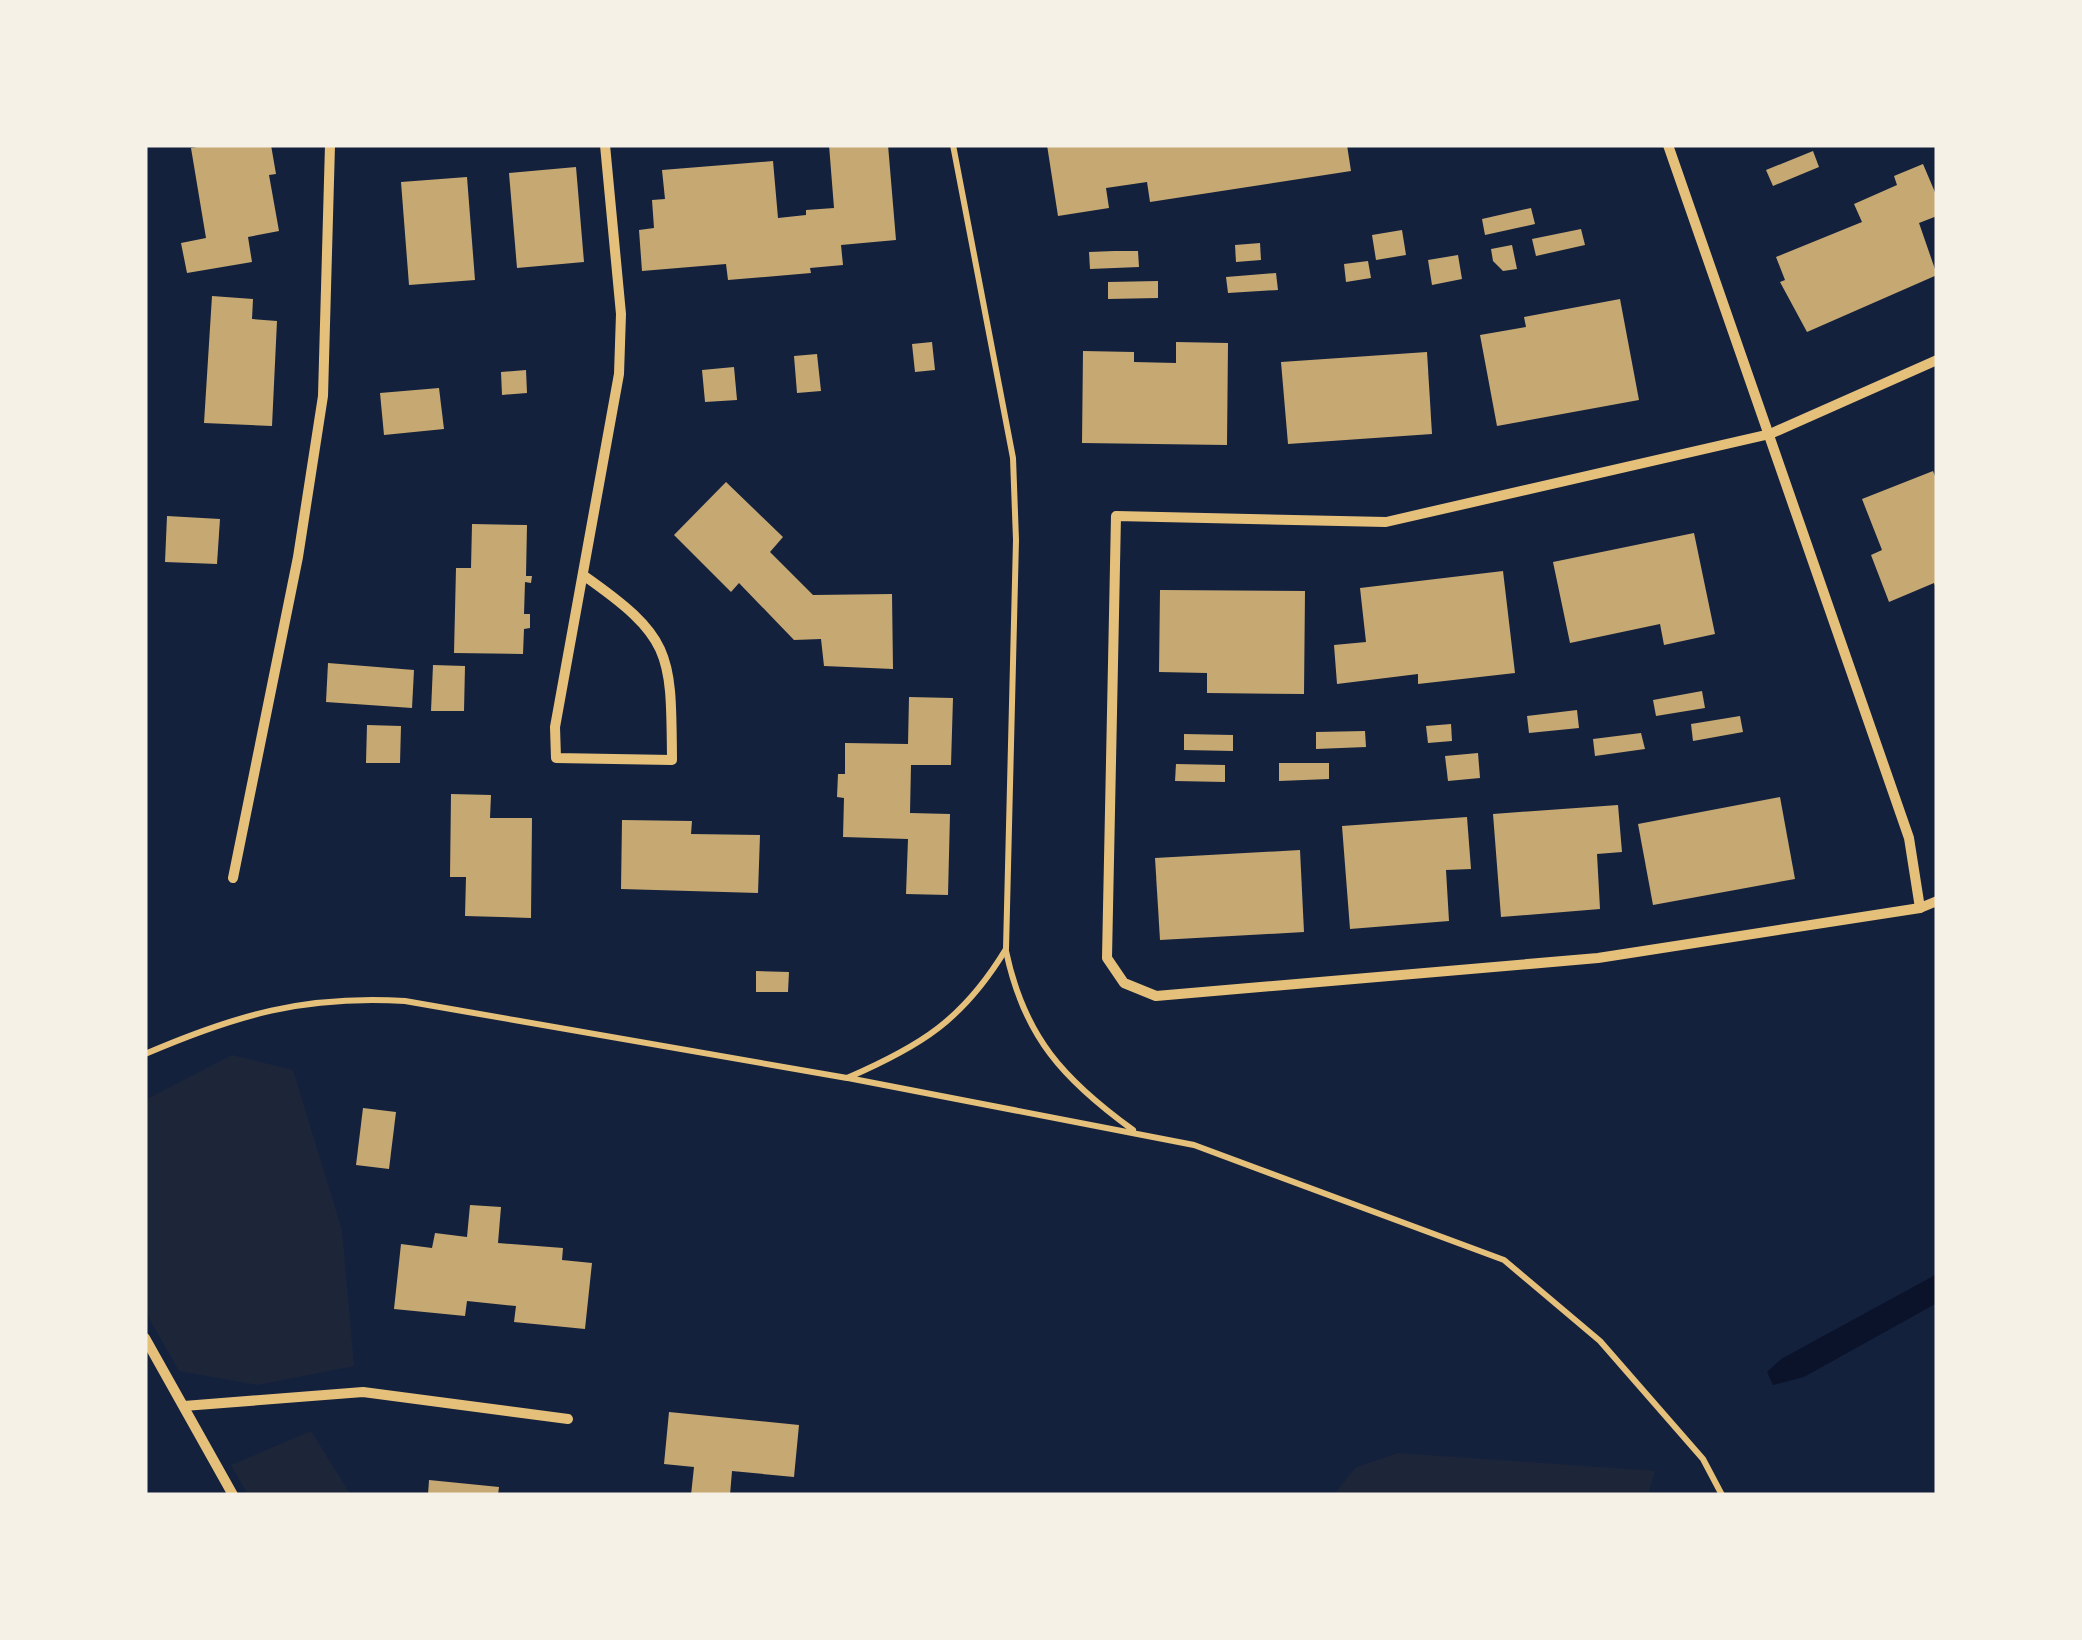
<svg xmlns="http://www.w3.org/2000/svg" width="2082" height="1640" font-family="'DM Sans',sans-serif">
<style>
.green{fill:#1d2539}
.water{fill:#0b132b}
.building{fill:#c6a872}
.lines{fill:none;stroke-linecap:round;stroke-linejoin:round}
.path{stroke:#e5c07b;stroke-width:6}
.minor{stroke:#e5c07b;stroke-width:10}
</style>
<rect width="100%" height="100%" fill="#14213d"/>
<g class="green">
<polygon points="232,1055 293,1070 342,1230 354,1366 257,1385 179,1371 145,1311 145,1100"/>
<polygon points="311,1431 351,1495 248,1495 231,1465"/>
<polygon points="1398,1453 1655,1471 1648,1495 1334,1495 1355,1468"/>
</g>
<polygon class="water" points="1937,1274 1937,1303 1804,1377 1773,1385 1767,1372 1781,1359"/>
<g class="building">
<polygon points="210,145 271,145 276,174 269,175 279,231 248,237 252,262 187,273 181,243 206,238 191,148"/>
<polygon points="829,145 888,145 896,240 841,245 843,265 810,268 811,273 728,280 726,264 642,271 639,230 654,228 652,200 665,199 662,170 773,161 778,218 806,215 806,210 834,208"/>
<polygon points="1047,145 1347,145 1351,171 1150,202 1147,182 1106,188 1109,208 1058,216"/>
<polygon points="1813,151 1819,167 1773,186 1766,170"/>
<polygon points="1923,164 1937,197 1937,216 1919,223 1937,275 1807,332 1780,282 1785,280 1776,257 1862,222 1854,204 1897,185 1894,176"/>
<polygon points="576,167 584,262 517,268 509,173"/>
<polygon points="467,177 475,280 409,285 401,182"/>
<polygon points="1531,208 1535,224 1485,235 1482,219"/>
<polygon points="1581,229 1585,245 1536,256 1532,239"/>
<polygon points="1402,230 1406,255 1376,260 1372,235"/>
<polygon points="1260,243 1261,260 1236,262 1235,245"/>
<polygon points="1512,245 1517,269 1503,271 1493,261 1491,249"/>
<polygon points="1114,251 1138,251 1139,267 1090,269 1089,252"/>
<polygon points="1458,255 1462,279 1432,285 1428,260"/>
<polygon points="1368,261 1371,278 1346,282 1344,264"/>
<polygon points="1276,273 1278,290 1228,293 1226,277"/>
<polygon points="1158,281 1158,298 1108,299 1108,282"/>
<polygon points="212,296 253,299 252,319 277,321 272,426 204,423"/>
<polygon points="1620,299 1639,400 1497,426 1480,335 1526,327 1524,317"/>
<polygon points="932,342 935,370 915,372 912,344"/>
<polygon points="1176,342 1228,343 1227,445 1082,443 1083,351 1134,352 1134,362 1176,363"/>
<polygon points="1427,352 1432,434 1288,444 1281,362"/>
<polygon points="817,354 821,391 797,393 794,356"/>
<polygon points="734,367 737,400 705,402 702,370"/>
<polygon points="526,370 527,393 502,395 501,372"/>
<polygon points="439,388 444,429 384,435 380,393"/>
<polygon points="1933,471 1937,481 1937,591 1934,583 1889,602 1871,555 1882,550 1862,499"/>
<polygon points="726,482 783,537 770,552 813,595 892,594 893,669 824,666 821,639 794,640 739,583 731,592 674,535"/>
<polygon points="167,516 220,519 217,564 165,562"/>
<polygon points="472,524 527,525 526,576 532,576 531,583 525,582 524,614 530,614 530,628 524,629 523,654 454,653 456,568 471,568"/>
<polygon points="1694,533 1715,634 1664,645 1660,624 1570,643 1553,562"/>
<polygon points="1503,571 1515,673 1418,684 1418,674 1337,684 1334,645 1366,642 1360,588"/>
<polygon points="1160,590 1305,591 1304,694 1207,693 1207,673 1159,672"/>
<polygon points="328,663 414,670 412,708 326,702"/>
<polygon points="433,665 465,666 464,711 431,711"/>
<polygon points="1702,691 1705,708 1656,716 1653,700"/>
<polygon points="909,697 953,698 951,765 911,765 910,813 950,814 948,895 906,894 908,839 843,837 844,798 837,797 838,774 845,774 845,743 908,744"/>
<polygon points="1577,710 1579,728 1529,733 1527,716"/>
<polygon points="1740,716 1743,732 1693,741 1691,724"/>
<polygon points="1451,724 1452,741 1428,743 1426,726"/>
<polygon points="367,725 401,726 400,763 366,763"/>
<polygon points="1365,731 1366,747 1316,749 1316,732"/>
<polygon points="1641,733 1645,749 1595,756 1593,739"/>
<polygon points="1184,734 1233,735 1233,751 1184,750"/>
<polygon points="1478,753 1480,778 1448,781 1445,756"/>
<polygon points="1279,763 1329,763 1329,779 1279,781"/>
<polygon points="1176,764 1225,765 1225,782 1175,781"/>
<polygon points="451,794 491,795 490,818 532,818 531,918 465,916 466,877 450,877"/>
<polygon points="1780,797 1795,879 1653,905 1638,824"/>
<polygon points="1618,805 1622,852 1597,854 1600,909 1501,917 1493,814"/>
<polygon points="1467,817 1471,869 1446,870 1449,921 1350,929 1342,826"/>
<polygon points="622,820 692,821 691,834 760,835 758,893 621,889"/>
<polygon points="1300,850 1304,932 1160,940 1155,858"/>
<polygon points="756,971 789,972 788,992 756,992"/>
<polygon points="363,1108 396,1112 389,1169 356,1165"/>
<polygon points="470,1205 501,1207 498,1243 563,1248 562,1260 592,1263 585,1329 514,1322 516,1306 467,1301 465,1316 394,1309 401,1244 432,1248 435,1233 467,1237"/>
<polygon points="669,1412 799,1425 794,1477 732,1471 730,1495 691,1495 694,1467 664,1464"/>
<polygon points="429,1480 499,1487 498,1495 428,1495"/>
</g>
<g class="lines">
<g class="path">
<path d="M 1006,951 C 1024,1037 1064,1080 1133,1130"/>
<path d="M 145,1054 C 236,1015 304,995 405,1001 L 847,1078 C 921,1046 963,1020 1006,949 L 1016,540 L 1013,458 L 953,145"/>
<polyline points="848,1078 1194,1145 1504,1260 1600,1341 1703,1459 1722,1495"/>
</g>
<g class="minor">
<polyline points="1668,145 1909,838 1920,908"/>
<polyline points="1937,360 1770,434 1386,522 1116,516 1107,958 1124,983 1156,996 1598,958 1920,908 1937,901"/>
<path d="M 583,575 C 673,638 671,653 672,760 L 556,758 L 555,727 L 619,374 L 621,314 L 605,145"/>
<polyline points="233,878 298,557 323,396 330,145"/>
<polyline points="145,1338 233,1495"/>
<polyline points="184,1406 363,1392 568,1419"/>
</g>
</g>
<rect width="2082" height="1640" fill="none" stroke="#f6f1e7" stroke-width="295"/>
</svg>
